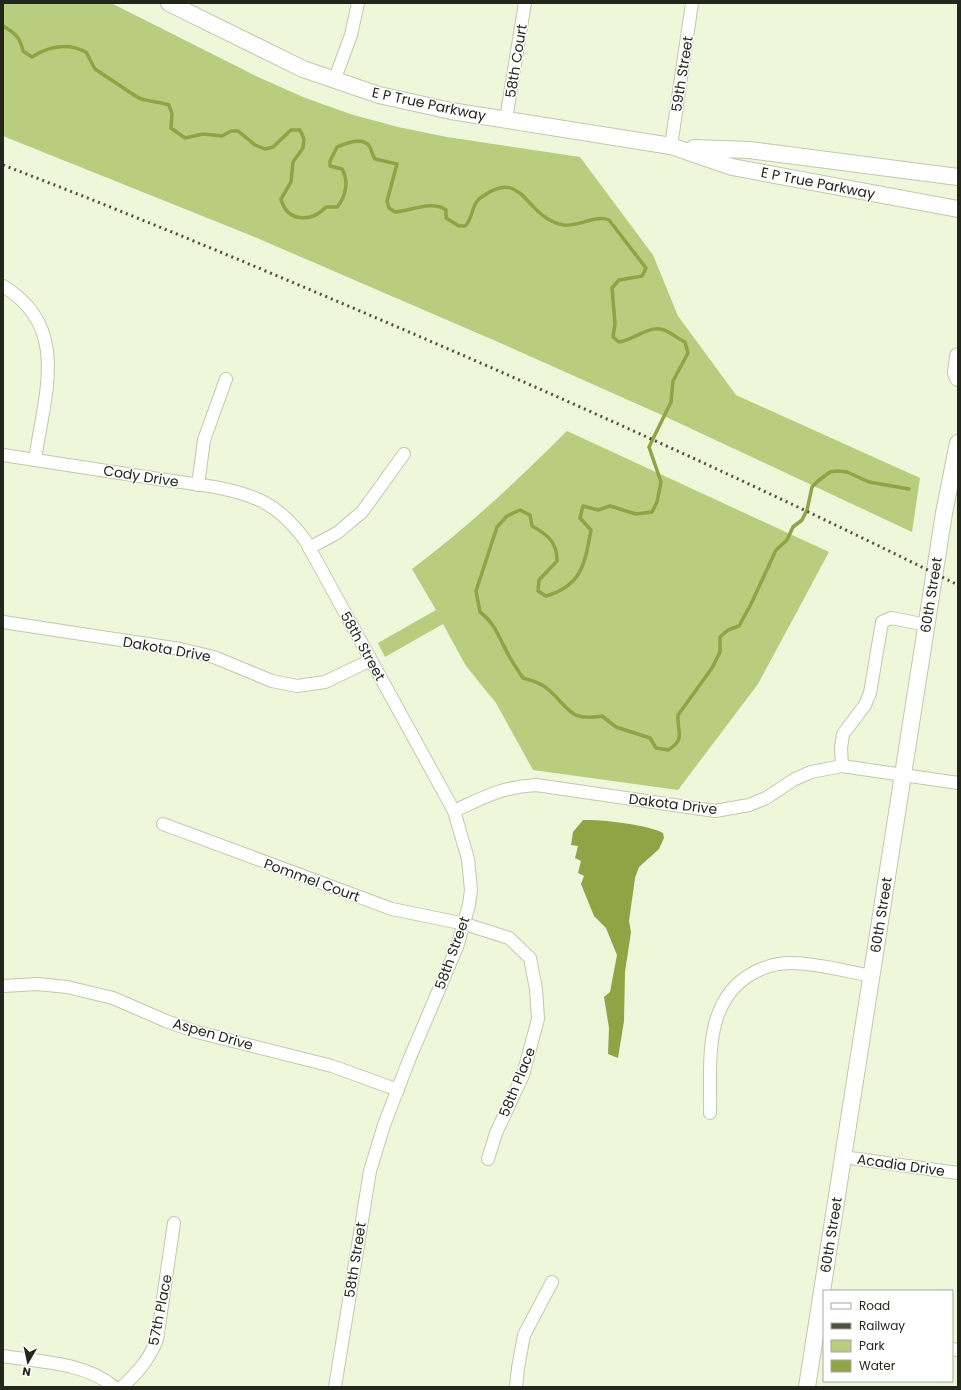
<svg xmlns="http://www.w3.org/2000/svg" width="961" height="1390" font-family="Poppins,sans-serif">
<style>
.green{fill:#b8cd7e}
.water{fill:#8ea445}
.lines{fill:none;stroke-linecap:round;stroke-linejoin:round}
.stream{stroke:#8ea445;stroke-width:3.5}
.minor-casing{stroke:#c0c9ac;stroke-width:14}
.secondary-casing{stroke:#c0c9ac;stroke-width:18}
.minor{stroke:#fff;stroke-width:12}
.secondary{stroke:#fff;stroke-width:16}
.rail{stroke:#4c5142;stroke-width:3;stroke-dasharray:2 4;stroke-linecap:butt}
.labels{text-anchor:middle;dominant-baseline:central;stroke-width:3;stroke-linejoin:round;paint-order:stroke}
.street-label{font-size:14px;fill:#23261b;stroke:#fff}
</style>
<rect width="100%" height="100%" fill="#eef7d9"/>
<g class="green">
<polygon points="3,3 111,3 258,77 303,97 350,114 398,127 447,137 580,157 653,255 678,316 736,395 920,478 912,532 664,416 498,342 257,238 3,136"/>
<path d="M 567,431 L 829,552 L 758,684 L 678,790 L 533,770 L 496,703 L 466,666 L 443,624 L 385,657 L 378,643 L 436,610 L 412,569 C 468,527 518,480 567,431 Z"/>
</g>
<path class="water" d="M 583,820 C 599,819 651,825 663,833 L 664,838 L 659,849 L 639,867 L 635,878 L 629,921 L 631,932 L 625,972 L 624,1021 L 618,1058 L 608,1054 L 609,1028 L 604,997 L 610,992 L 617,955 L 606,928 L 594,916 L 581,884 L 584,876 L 578,873 L 581,861 L 575,858 L 578,846 L 571,845 L 573,832 Z"/>
<g class="lines">
<path class="stream" d="M 3,26 C 15,33 20,37 23,51 L 32,57 C 49,46 68,43 86,52 L 95,69 L 137,97 C 146,102 158,101 169,105 L 172,114 L 171,128 L 185,138 L 203,134 L 222,136 L 231,131 L 238,131 L 255,145 L 265,149 L 273,147 L 291,130 L 300,130 L 304,139 L 303,148 L 293,162 L 291,182 L 281,199 C 287,222 311,223 326,207 L 337,207 C 346,197 349,181 342,169 L 330,166 L 330,161 L 337,147 C 346,143 363,136 370,147 C 372,151 372,155 375,159 L 397,164 L 387,201 L 389,208 L 395,212 C 411,211 432,200 446,210 L 446,218 L 459,226 L 465,226 C 473,219 471,206 479,199 C 525,164 523,218 564,225 C 580,227 595,214 609,220 L 646,268 L 642,276 L 619,280 L 612,288 L 615,324 L 613,337 L 619,342 C 633,340 647,327 660,329 C 667,329 678,339 685,342 L 688,353 L 673,381 L 671,402 L 649,447 L 661,482 L 657,502 L 652,512 L 636,514 L 610,506 L 598,510 L 583,506 L 580,518 L 591,530 C 585,563 582,586 546,596 L 538,591 L 539,580 L 557,561 C 557,542 548,535 532,526 L 530,515 L 520,510 L 507,516 L 497,527 L 476,591 L 480,612 C 495,623 499,638 508,654 C 512,662 518,670 523,678 C 533,681 541,683 549,690 C 569,708 570,722 602,716 L 616,727 L 650,738 L 656,748 L 668,750 C 686,739 677,733 678,715 L 712,668 L 720,652 L 720,637 L 728,630 L 739,626 L 751,604 L 776,550 L 787,540 L 793,527 L 802,520 L 807,510 L 812,487 L 818,481 L 830,472 L 838,471 L 847,472 L 869,482 L 909,489"/>
<g class="minor-casing">
<g id="minor">
<polyline points="334,81 351,35 358,3"/>
<polyline points="506,119 525,3"/>
<polyline points="671,146 692,3"/>
<path d="M 3,286 C 71,327 44,395 35,460"/>
<path d="M 3,455 C 55,463 107,471 159,479 C 191,484 227,486 257,499 C 278,508 292,523 305,540 L 454,811 L 468,859 L 471,890 L 469,905 L 457,947 L 409,1060 L 384,1125 L 370,1171 L 335,1387"/>
<polyline points="198,485 204,440 226,379"/>
<polyline points="309,548 337,533 362,512 404,454"/>
<polyline points="3,622 180,649 214,657 272,681 297,686 325,682 371,660"/>
<polyline points="842,766 841,748 843,734 865,705 870,693 882,622 891,618 927,625"/>
<path d="M 454,811 C 485,797 501,787 536,785 L 715,811 L 749,805 L 766,798 L 795,779 L 811,772 L 842,766 L 958,783"/>
<polyline points="163,824 392,909 465,924 509,938 530,958 536,989 538,1019 523,1075 496,1133 488,1159"/>
<polyline points="3,986 38,984 67,987 113,998 166,1021 197,1032 332,1066 398,1090"/>
<path d="M 710,1113 C 711,1064 702,1001 753,973 C 764,967 777,963 791,963 C 817,963 845,971 872,976"/>
<polyline points="843,1157 958,1173"/>
<polyline points="952,1349 958,1350"/>
<path d="M 3,1356 C 40,1362 84,1362 114,1387"/>
<path d="M 122,1387 C 138,1372 148,1361 157,1340 L 174,1223"/>
<polyline points="516,1387 518,1368 524,1335 552,1282"/>
</g>
</g>
<g class="secondary-casing">
<g id="secondary">
<polyline points="169,3 303,69 379,95 451,111 671,146 732,167 958,209"/>
<polyline points="694,148 749,150 958,177"/>
<polyline points="958,356 956,373 958,378"/>
<polyline points="807,1387 944,513 958,443"/>
</g>
</g>
<use href="#minor" class="minor"/>
<use href="#secondary" class="secondary"/>
<path class="rail" d="M 3,165 C 147,220 288,280 430,341 C 608,418 784,498 958,585"/>
</g>
<g class="labels">
<g class="street-label">
<text transform="translate(516 61) rotate(-81)">58th Court</text>
<text transform="translate(682 74) rotate(-81)">59th Street</text>
<text transform="translate(429 104) rotate(12)">E P True Parkway</text>
<text transform="translate(818 183) rotate(11)">E P True Parkway</text>
<text transform="translate(141 476) rotate(9)">Cody Drive</text>
<text transform="translate(931 595) rotate(-81)">60th Street</text>
<text transform="translate(363 646) rotate(61)">58th Street</text>
<text transform="translate(167 649) rotate(10)">Dakota Drive</text>
<text transform="translate(673 804) rotate(7)">Dakota Drive</text>
<text transform="translate(312 880) rotate(20)">Pommel Court</text>
<text transform="translate(881 915) rotate(-81)">60th Street</text>
<text transform="translate(452 953) rotate(-70)">58th Street</text>
<text transform="translate(213 1034) rotate(16)">Aspen Drive</text>
<text transform="translate(517 1082) rotate(-68)">58th Place</text>
<text transform="translate(901 1165) rotate(8)">Acadia Drive</text>
<text transform="translate(831 1235) rotate(-81)">60th Street</text>
<text transform="translate(355 1260) rotate(-81)">58th Street</text>
<text transform="translate(160 1310) rotate(-79)">57th Place</text>
</g>
</g>
<rect width="961" height="1390" fill="none" stroke="#23261b" stroke-width="8"/>
<rect x="823" y="1290" width="130" height="92" fill="#ffffff" stroke="#a7a8a4"/>
<rect x="831" y="1303" width="20" height="6" fill="#ffffff" stroke="#a7a8a4"/>
<text x="859" y="1310" font-size="12" fill="#23261b">Road</text>
<rect x="831" y="1323" width="20" height="6" fill="#4c5142" stroke="#a7a8a4"/>
<text x="859" y="1330" font-size="12" fill="#23261b">Railway</text>
<rect x="831" y="1340" width="20" height="12" fill="#b8cd7e" stroke="#a7a8a4"/>
<text x="859" y="1350" font-size="12" fill="#23261b">Park</text>
<rect x="831" y="1360" width="20" height="12" fill="#8ea445" stroke="#a7a8a4"/>
<text x="859" y="1370" font-size="12" fill="#23261b">Water</text>
<g transform="translate(28 1362) rotate(189)" stroke="#ffffff" stroke-width="3" paint-order="stroke">
<path d="M0-3L7 15L0 10L-7 15Z" fill="#23261b"/>
<text y="-6" font-size="11" font-weight="bold" text-anchor="middle" fill="#23261b">N</text>
</g>
</svg>
